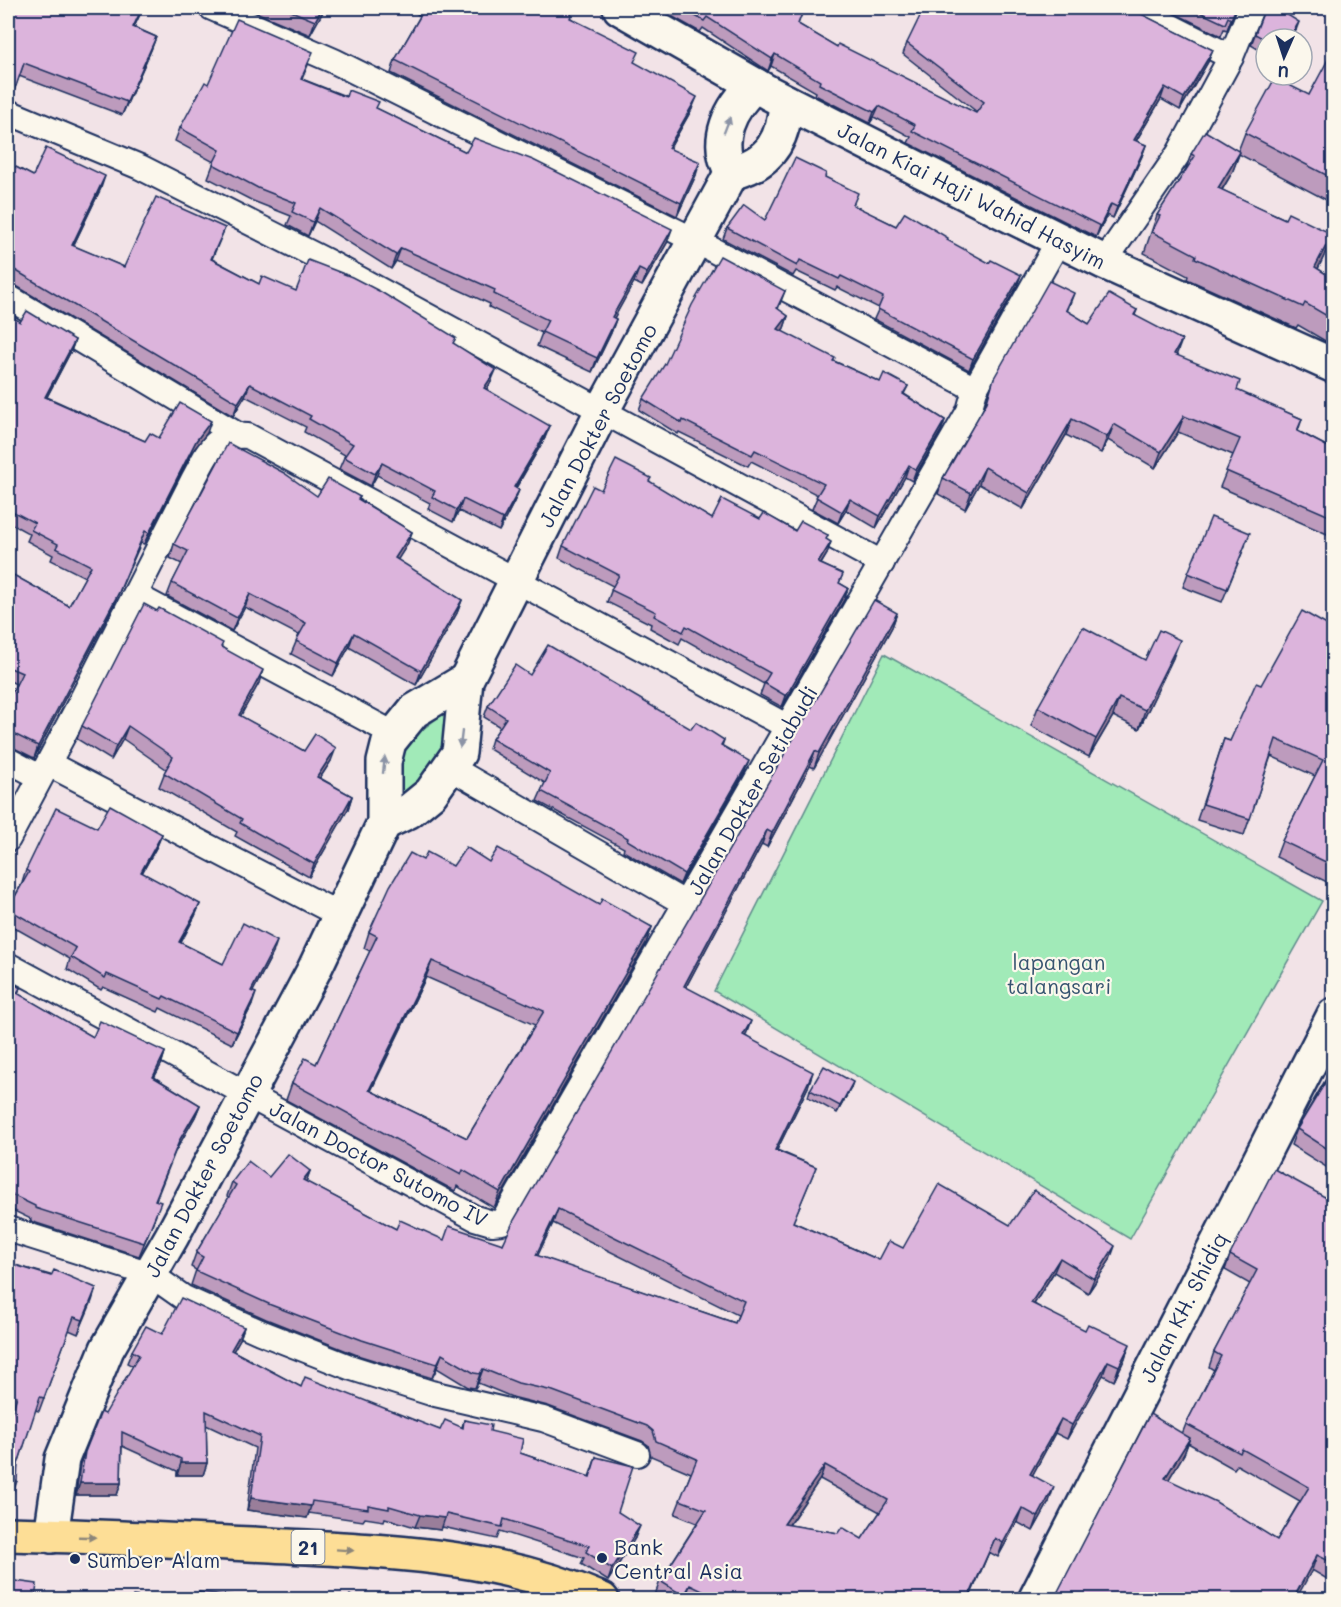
<svg xmlns="http://www.w3.org/2000/svg" width="1341" height="1607" font-family="Mali,sans-serif">
<style>
.green{fill:#a1eab8;stroke:#5e8c8b;stroke-width:1.5}
.lines{fill:none;stroke-linecap:round;stroke-linejoin:round}
.street-casing{stroke:#1b2f5e;stroke-width:28}
.secondary-casing{stroke:#1b2f5e;stroke-width:38}
.highway-casing{stroke:#1b2f5e;stroke-width:38}
.street{stroke:#fbf7ec;stroke-width:24}
.secondary{stroke:#fbf7ec;stroke-width:33}
.highway{stroke:#fdde96;stroke-width:33}
.wall{fill:#bd9bbd;stroke:#1b2f5e;stroke-width:1.5;fill-rule:evenodd}
.shaded-wall{fill:#9a7e9a;stroke:#1b2f5e;stroke-width:1.5}
.building{fill:#dcb4dc;stroke:#1b2f5e;stroke-width:1.5;fill-rule:evenodd}
.oneway{fill:#8b93a5}
.oneway2{fill:#8c867a}
.poi-dot{fill:#1b2f5e;stroke:#fbf7ec;stroke-width:2}
.labels{text-anchor:middle;dominant-baseline:central;stroke-width:4.5;stroke-linejoin:round;paint-order:stroke}
.shield{fill:#fbf7ec;stroke:#5e6b89;stroke-width:1.5}
.shield-label{font-size:20px;font-weight:bold;fill:#1b2f5e}
.street-label{font-size:21px;fill:#1b2f5e;stroke:#fbf7ec}
.park-label{font-size:21px;fill:#365470;stroke:#fbf7ec}
.poi-label{font-size:21px;fill:#1b2f5e;stroke:#fbf7ec;text-anchor:start}
</style>
<rect width="100%" height="100%" fill="#f2e3e7"/>
<filter id="ink" filterUnits="userSpaceOnUse"><feTurbulence type="fractalNoise" baseFrequency=".0167" numOctaves="2"/><feDisplacementMap in="SourceGraphic" scale="12" xChannelSelector="R" yChannelSelector="G"/><feConvolveMatrix kernelMatrix="1 2 1 2 8 2 1 2 1" color-interpolation-filters="sRGB"/></filter>
<g filter="url(#ink)">
<g class="green">
<polygon points="884,654 1322,901 1130,1239 714,991"/>
<polygon points="452,707 439,763 394,806 402,745"/>
</g>
<g class="lines">
<g class="street-casing">
<g id="street">
<polyline points="1134,8 1231,57"/>
<polyline points="8,112 140,167 328,262 882,563"/>
<polyline points="1104,262 1179,153 1231,57 1251,8"/>
<polyline points="8,297 238,435"/>
<polyline points="975,389 1059,240"/>
<polyline points="135,595 394,734"/>
<polyline points="8,760 40,777"/>
<polyline points="49,764 340,915"/>
<polyline points="451,768 686,904"/>
<path d="M 8,839 L 76,711 L 194,478 C 210,449 212,434 248,436 L 788,727"/>
<polyline points="8,965 475,1218 492,1223 502,1222 969,411 975,389 696,241 334,61 212,8"/>
<polyline points="8,1229 150,1274 184,1298 260,1332 352,1368 431,1393 543,1419 637,1454"/>
</g>
</g>
<g class="secondary-casing">
<g id="secondary">
<polyline points="620,8 769,93 1001,211 1104,262 1334,366"/>
<path d="M 732,172 C 713,141 730,107 755,85"/>
<path d="M 732,172 C 770,164 784,139 786,102"/>
<polyline points="384,823 409,811 431,793 459,753 466,680 602,411 732,172"/>
<polyline points="51,1536 62,1459 107,1349 172,1236 314,970 384,823 384,762 389,742 414,711 466,680"/>
<polyline points="1035,1600 1334,1015"/>
</g>
</g>
<g class="highway-casing">
<path id="highway" d="M 8,1534 C 96,1536 184,1541 271,1545 C 388,1552 493,1553 602,1600"/>
</g>
<use href="#street" class="street"/>
<use href="#secondary" class="secondary"/>
<use href="#highway" class="highway"/>
</g>
<g class="wall">
<polygon points="8,8 143,8 134,27 156,37 151,50 122,115 19,76 11,98 8,99"/>
<polygon points="246,8 325,8 310,35"/>
<polygon points="419,8 537,8 544,10 571,18 635,63 692,109 670,148 696,175 677,216 391,73 395,60 420,16 417,14"/>
<polygon points="657,8 804,8 798,24 837,47 976,113 977,112 903,54 907,43 1131,9 1213,50 1208,62 1180,110 1161,99 1136,141 1146,145 1142,156 1113,218 1107,215 1096,237 908,143 911,137 874,117 870,123 815,95 816,92 771,66 768,71 703,28 700,32"/>
<polygon points="844,8 853,8 849,12"/>
<polygon points="1164,8 1237,8 1227,30 1224,29 1221,36"/>
<polygon points="1265,8 1291,8 1287,14 1295,33 1291,39 1266,39 1266,54 1251,45"/>
<polygon points="1334,53 1334,204 1239,154 1232,173 1222,190 1285,219 1332,234 1324,256 1318,269 1334,279 1334,341 1329,339 1327,342 1298,325 1296,328 1187,279 1188,276 1144,253 1157,215 1185,172 1191,154 1238,151 1245,133 1309,95"/>
<polygon points="308,65 302,79 376,108 466,152 667,243 642,286 634,282 614,318 616,319 611,333 592,372 537,346 542,333 489,307 490,304 396,261 391,269 315,221 308,236 287,225 291,216 253,201 208,178 214,162 175,141 180,128 208,84"/>
<polygon points="8,163 33,176 101,188 73,246 124,267 225,228 212,259 259,284 296,291 454,344 491,382 486,390 545,438 516,488 519,490 514,502 499,531 459,511 453,522 428,509 430,503 377,475 371,486 339,469 345,455 304,432 306,427 245,396 233,416 8,281"/>
<polygon points="825,177 854,206 896,226 947,240 1017,286 969,370 874,319 879,308 837,287 835,290 796,271 793,276 723,239 727,228 765,220"/>
<polygon points="785,291 778,309 788,316 784,328 781,331 834,361 880,382 908,386 904,394 945,420 941,431 912,481 905,477 876,528 846,510 838,523 812,509 818,495 751,461 748,466 679,432 678,434 639,410 643,399"/>
<polygon points="1137,310 1135,315 1176,355 1237,391 1302,419 1298,431 1334,450 1334,537 1220,487 1233,455 1178,432 1155,468 1108,440 1101,453 1066,435 1023,509 979,484 965,509 938,494 943,478 985,406 994,378 1067,311 1089,324"/>
<polygon points="8,315 20,322 75,340 71,351 47,397 145,441 159,438 207,433 192,452 144,544 141,543 114,604 34,758 8,745 8,701 16,684 8,680 8,572 69,606 85,577 51,560 53,555 27,541 30,534 8,522"/>
<polygon points="649,482 712,519 760,519 795,531 828,535 826,539 827,554 821,564 843,574 839,583 848,588 844,600 782,707 760,695 764,684 682,638 679,644 650,628 651,624 607,602 613,586 559,558 563,546 601,490"/>
<polygon points="317,496 360,497 359,499 412,532 407,545 397,560 462,600 457,613 416,685 349,647 333,676 291,654 299,635 245,607 232,631 167,596 172,583 182,564 170,558 174,544"/>
<polygon points="1245,546 1222,602 1183,587 1188,573"/>
<path d="M 897,613 L 892,627 L 814,768 L 810,766 L 767,847 L 762,844 L 686,987 L 808,1087 L 777,1150 L 816,1167 L 793,1222 L 879,1260 L 903,1248 L 1010,1225 L 1110,1260 L 1088,1293 L 1054,1272 L 1034,1304 L 1125,1358 L 1114,1381 L 1103,1375 L 1067,1439 L 1055,1433 L 1032,1476 L 1049,1502 L 1033,1531 L 1017,1522 L 998,1557 L 989,1552 L 969,1599 L 662,1599 L 655,1595 L 660,1581 L 697,1523 L 675,1514 L 691,1473 L 651,1456 L 648,1445 L 642,1441 L 548,1406 L 512,1397 L 478,1383 L 475,1388 L 468,1387 L 437,1368 L 432,1378 L 357,1355 L 266,1319 L 191,1285 L 196,1270 L 191,1267 L 196,1253 L 229,1198 L 227,1196 L 232,1182 L 310,1171 L 306,1182 L 396,1229 L 444,1240 L 503,1244 ZM 553,1223 L 738,1315 L 735,1323 L 537,1256 ZM 820,1479 L 880,1512 L 862,1539 L 838,1533 L 789,1525 Z"/>
<polygon points="1334,629 1334,885 1333,885 1276,857 1282,841 1315,776 1271,756 1244,835 1197,820 1224,739 1230,741 1261,685"/>
<polygon points="222,647 259,683 240,716 304,751 331,761 320,778 352,796 348,809 309,877 253,846 235,836 237,832 159,787 166,769 123,739 111,760 77,739 82,726"/>
<polygon points="1173,658 1139,729 1113,716 1089,757 1031,726 1038,707 1145,660"/>
<polygon points="530,675 724,740 722,746 745,771 680,884 623,851 624,848 537,801 545,783 489,749 492,739 500,727 484,717 488,706"/>
<polygon points="97,828 162,834 157,846 142,873 200,904 195,916 181,943 223,964 273,953 253,991 252,1005 232,1044 160,1008 158,1012 103,987 101,990 67,969 70,959 8,924 8,909 22,883 26,870"/>
<path d="M 423,860 L 453,866 L 489,862 L 599,905 L 652,927 L 646,943 L 494,1208 L 457,1186 L 455,1191 L 286,1100 L 292,1083 L 316,1064 L 370,951 L 364,948 L 369,932 ZM 426,977 L 535,1025 L 467,1138 L 371,1091 Z"/>
<polygon points="8,980 20,988 18,994 93,1037 165,1052 161,1065 154,1077 200,1105 195,1117 175,1152 156,1200 156,1215 139,1256 30,1221 31,1219 8,1208"/>
<polygon points="1334,1063 1334,1172 1291,1145 1297,1129 1330,1072"/>
<polygon points="851,1088 837,1113 808,1097 810,1090"/>
<path d="M 1334,1202 L 1334,1568 L 1327,1579 L 1312,1570 L 1054,1599 L 1182,1434 L 1186,1424 L 1214,1370 L 1209,1367 L 1214,1352 L 1250,1284 L 1225,1270 L 1230,1255 ZM 1188,1443 L 1234,1469 L 1237,1465 L 1300,1501 L 1277,1540 L 1168,1480 L 1184,1454 Z"/>
<polygon points="8,1263 96,1288 78,1334 69,1330 39,1411 35,1410 18,1464 12,1495 8,1494 8,1423 12,1409 8,1408"/>
<polygon points="244,1327 240,1339 233,1351 301,1387 440,1430 462,1427 464,1420 490,1431 520,1453 589,1477 596,1457 618,1512 635,1538 608,1581 581,1564 584,1558 500,1531 497,1539 442,1527 441,1530 415,1527 385,1518 384,1521 365,1518 363,1521 309,1513 307,1518 247,1510 255,1448 206,1425 207,1463 203,1475 177,1475 177,1471 122,1446 121,1483 117,1495 76,1495 80,1464 85,1452 133,1366 127,1363 132,1351 162,1334"/>
</g>
<g class="shaded-wall">
<polygon points="142,8 143,8 128,40 133,27"/>
<polygon points="322,8 325,8 310,35 315,21"/>
<polygon points="1236,8 1237,8 1227,30 1231,19"/>
<polygon points="1299,22 1295,33 1291,39 1289,39"/>
<polygon points="156,37 151,50 122,115 127,102"/>
<polygon points="1213,50 1208,62 1180,110 1184,98"/>
<polygon points="775,54 771,66 768,71 772,59"/>
<polygon points="24,63 11,98 8,99 8,86"/>
<polygon points="1165,87 1161,99 1130,151 1134,140"/>
<polygon points="697,97 692,109 663,160 668,148"/>
<polygon points="879,106 874,117 870,123 874,112"/>
<polygon points="1146,145 1142,156 1113,218 1117,207"/>
<polygon points="1240,152 1232,173 1210,209 1218,188"/>
<polygon points="700,162 696,175 677,216 681,203"/>
<polygon points="105,176 101,188 68,257 72,245"/>
<polygon points="1111,204 1107,215 1096,237 1100,226"/>
<polygon points="320,208 315,221 308,236 313,222"/>
<polygon points="672,229 667,243 642,286 647,273"/>
<polygon points="1332,234 1324,256 1308,289 1315,267"/>
<polygon points="401,248 396,261 391,269 396,255"/>
<polygon points="639,269 634,282 607,331 612,317"/>
<polygon points="1021,275 1017,286 969,370 973,359"/>
<polygon points="1074,293 1068,309 1060,326 1066,310"/>
<polygon points="788,316 784,328 774,341 778,329"/>
<polygon points="616,319 611,333 592,372 597,358"/>
<polygon points="1334,323 1334,327 1329,339 1327,342"/>
<polygon points="75,340 71,351 41,408 45,397"/>
<polygon points="1182,340 1176,356 1174,354"/>
<polygon points="496,370 491,382 480,401 484,388"/>
<polygon points="250,384 245,396 233,416 238,403"/>
<polygon points="1184,416 1178,432 1155,468 1161,452"/>
<polygon points="1072,419 1066,435 1023,509 1029,493"/>
<polygon points="945,420 941,431 912,481 916,470"/>
<polygon points="211,421 207,433 192,452 144,544 149,533 196,441"/>
<polygon points="1114,424 1108,440 1101,453 1107,437"/>
<polygon points="550,426 545,438 509,499 514,487"/>
<polygon points="382,463 377,475 371,486 375,474"/>
<polygon points="909,465 905,477 876,528 880,516"/>
<polygon points="985,467 979,484 965,509 971,493"/>
<polygon points="519,490 514,502 499,531 503,519"/>
<polygon points="463,499 459,511 453,522 457,510"/>
<polygon points="850,499 846,510 838,523 842,512"/>
<polygon points="145,531 114,604 34,758 38,746"/>
<polygon points="412,532 407,545 390,572 395,558"/>
<polygon points="831,542 827,554 814,575 818,563"/>
<polygon points="848,588 844,600 782,707 786,696"/>
<polygon points="250,594 245,607 232,631 237,618"/>
<polygon points="462,600 457,613 416,685 421,671"/>
<polygon points="897,613 892,627 814,768 819,753"/>
<polygon points="354,633 349,647 333,676 338,663"/>
<polygon points="1180,640 1173,658 1139,729 1145,710"/>
<polygon points="263,670 259,683 234,728 239,715"/>
<polygon points="1119,698 1113,716 1089,757 1096,739"/>
<polygon points="128,726 123,739 111,760 116,746"/>
<polygon points="336,748 331,761 312,790 317,777"/>
<polygon points="815,751 810,766 767,847 772,833"/>
<polygon points="749,761 745,771 680,884 684,874"/>
<polygon points="352,796 348,809 309,877 314,864"/>
<polygon points="767,830 762,844 679,1000 684,986"/>
<polygon points="162,834 157,846 136,884 141,872"/>
<polygon points="200,904 195,916 174,954 179,942"/>
<polygon points="652,927 646,943 494,1208 500,1192"/>
<polygon points="277,941 273,953 247,1003 251,991"/>
<polygon points="432,961 426,977 363,1106 369,1090"/>
<polygon points="256,993 252,1005 232,1044 237,1032"/>
<polygon points="751,1021 746,1035 738,1050 743,1035"/>
<polygon points="165,1052 161,1065 148,1089 153,1077"/>
<polygon points="813,1072 808,1087 770,1164 775,1150"/>
<polygon points="853,1082 851,1088 837,1113 840,1106"/>
<polygon points="200,1105 195,1117 175,1152 180,1139"/>
<polygon points="310,1171 305,1185 303,1180"/>
<polygon points="558,1209 553,1223 531,1270 536,1255"/>
<polygon points="1115,1246 1110,1260 1088,1293 1094,1279"/>
<polygon points="1060,1258 1054,1272 1026,1317 1031,1303"/>
<polygon points="96,1288 92,1301 78,1334 83,1320"/>
<polygon points="244,1327 240,1339 227,1362 231,1350"/>
<polygon points="1130,1344 1125,1358 1114,1381 1119,1366"/>
<polygon points="442,1354 437,1368 432,1378 437,1364"/>
<polygon points="1108,1361 1103,1375 1067,1439 1072,1425"/>
<polygon points="483,1369 478,1383 475,1388 480,1374"/>
<polygon points="1061,1419 1055,1433 1025,1489 1030,1474"/>
<polygon points="1190,1438 1184,1454 1160,1494 1165,1478"/>
<polygon points="181,1463 207,1463 203,1475 177,1475"/>
<polygon points="825,1465 820,1479 779,1539 784,1524"/>
<polygon points="8,1481 17,1481 12,1495 8,1494"/>
<polygon points="80,1483 121,1483 117,1495 76,1495"/>
<polygon points="1054,1487 1049,1502 1033,1531 1038,1517"/>
<polygon points="251,1498 311,1506 307,1518 247,1510"/>
<polygon points="1022,1508 1017,1522 998,1557 1003,1543"/>
<polygon points="420,1515 445,1518 441,1530 415,1527"/>
<polygon points="640,1526 635,1538 608,1581 612,1569"/>
<polygon points="995,1538 969,1599 968,1599"/>
<polygon points="1317,1555 1312,1570 1296,1599 1293,1599"/>
<polygon points="1334,1562 1334,1568 1327,1579"/>
<polygon points="690,1585 685,1599 682,1599 684,1596"/>
</g>
<g class="building">
<polygon points="8,8 142,8 133,27 156,37 127,102 24,63 16,86 8,86"/>
<polygon points="284,8 322,8 315,21"/>
<polygon points="425,8 537,8 544,10 545,8 561,8 572,13 570,18 639,52 634,62 697,97 668,148 700,162 681,203 395,60"/>
<polygon points="681,8 804,8 798,24 837,47 838,44 976,113 984,102 907,43 924,8 1130,8 1131,9 1213,50 1184,98 1165,87 1134,140 1146,145 1117,207 1111,204 1100,226 912,131 915,125 879,106 874,112 819,84 820,81 775,54 772,59 707,17 704,21"/>
<polygon points="1191,8 1236,8 1231,19 1228,17 1225,24"/>
<polygon points="1265,8 1289,8 1286,14 1299,22 1289,39 1266,39 1266,40 1255,34"/>
<polygon points="237,19 313,52 301,79 346,97 348,90 379,102 376,108 466,152 474,138 533,160 672,229 647,273 639,269 612,317 616,319 597,358 542,332 548,320 494,294 495,290 401,248 396,255 320,208 313,222 292,212 296,203 258,188 213,164 220,150 180,128 205,82 208,84"/>
<polygon points="1332,52 1334,53 1334,179 1245,133 1275,78 1309,95"/>
<polygon points="1205,131 1240,152 1218,188 1285,219 1288,213 1332,234 1315,267 1334,279 1334,320 1305,303 1303,307 1195,258 1196,255 1152,232 1160,216 1157,215 1195,156 1191,154"/>
<polygon points="46,148 105,176 72,245 124,267 156,197 225,228 211,259 259,284 262,276 296,291 308,260 352,277 381,292 456,338 453,343 496,370 484,388 550,426 514,487 519,490 503,519 463,499 457,510 432,497 435,491 382,463 375,474 344,457 353,444 309,419 311,416 250,384 238,403 8,266 8,163 33,176"/>
<polygon points="795,158 826,173 825,177 858,193 853,205 896,226 905,212 948,238 947,240 989,263 991,260 1021,275 973,359 878,309 883,297 841,276 839,279 800,260 797,266 727,228 744,205 765,220"/>
<polygon points="720,256 785,291 777,308 788,316 778,329 835,358 833,361 880,382 884,373 908,386 903,394 945,420 916,470 909,465 880,516 850,499 842,512 816,497 824,484 755,450 752,455 683,420 682,423 643,399 665,364 692,305"/>
<polygon points="1049,281 1074,293 1066,310 1089,324 1109,294 1137,310 1134,315 1182,340 1174,354 1240,381 1237,390 1302,419 1297,431 1334,450 1334,518 1226,471 1240,439 1184,416 1161,452 1114,424 1107,437 1072,419 1029,493 985,467 971,493 943,478 987,402 994,378"/>
<polygon points="27,311 75,340 45,397 145,441 150,433 159,438 180,403 211,421 196,441 149,533 145,531 119,592 38,746 8,731 8,701 22,673 8,667 8,572 69,606 91,566 56,548 58,544 31,530 35,523 8,509 8,315 20,322"/>
<polygon points="228,443 284,473 317,496 328,479 360,497 358,499 412,532 395,558 462,600 421,671 354,633 338,663 296,641 306,623 250,594 237,618 172,583 188,551 174,544"/>
<polygon points="616,460 651,478 649,481 712,519 722,499 760,519 764,513 795,531 801,521 828,535 826,539 831,542 818,563 843,574 839,583 848,588 786,696 764,683 770,673 686,626 683,632 654,616 656,612 611,590 619,575 563,546 593,486 601,490"/>
<polygon points="1211,517 1250,533 1227,589 1188,573"/>
<path d="M 874,600 L 897,613 L 819,753 L 815,751 L 772,833 L 767,830 L 684,986 L 751,1021 L 743,1035 L 813,1072 L 775,1150 L 816,1167 L 793,1222 L 879,1260 L 889,1241 L 903,1248 L 939,1184 L 1010,1225 L 1034,1190 L 1115,1246 L 1094,1279 L 1060,1258 L 1031,1303 L 1085,1330 L 1088,1324 L 1130,1344 L 1119,1366 L 1108,1361 L 1072,1425 L 1061,1419 L 1030,1474 L 1054,1487 L 1038,1517 L 1022,1508 L 1003,1543 L 995,1538 L 968,1599 L 719,1599 L 690,1585 L 684,1596 L 660,1581 L 706,1510 L 680,1500 L 697,1459 L 656,1441 L 653,1431 L 647,1426 L 553,1391 L 518,1383 L 483,1369 L 480,1374 L 474,1373 L 442,1354 L 437,1364 L 362,1340 L 271,1305 L 196,1271 L 203,1257 L 196,1253 L 236,1185 L 232,1182 L 248,1161 L 269,1177 L 288,1154 L 310,1171 L 303,1180 L 396,1229 L 400,1220 L 444,1240 L 449,1226 L 503,1244 L 514,1220 ZM 558,1209 L 744,1301 L 735,1323 L 536,1255 ZM 825,1465 L 888,1500 L 862,1539 L 842,1527 L 838,1533 L 784,1524 Z"/>
<polygon points="144,604 157,611 159,608 223,643 221,647 263,670 239,715 304,751 315,734 336,748 317,777 352,796 314,864 257,833 240,823 242,819 164,773 173,757 128,726 116,746 82,726"/>
<polygon points="1302,611 1334,629 1334,866 1282,841 1323,760 1276,739 1250,819 1203,804 1224,739 1230,741 1256,683 1261,685"/>
<polygon points="1083,627 1145,660 1159,630 1180,640 1145,710 1119,698 1096,739 1038,707"/>
<polygon points="548,645 691,729 696,722 724,740 721,745 749,761 684,874 627,840 628,838 541,791 550,773 492,739 506,718 488,706 515,665 530,675"/>
<polygon points="110,805 162,834 141,872 200,904 179,942 223,964 243,923 277,941 251,991 256,993 237,1032 164,996 162,999 107,974 105,978 71,957 76,948 8,909 29,872 26,870 56,808 97,828"/>
<path d="M 466,847 L 489,862 L 498,848 L 599,905 L 602,899 L 652,927 L 500,1192 L 463,1170 L 461,1175 L 292,1083 L 305,1058 L 316,1064 L 377,936 L 369,932 L 390,886 L 410,853 L 423,860 L 427,852 L 453,866 ZM 432,961 L 544,1011 L 467,1138 L 369,1090 Z"/>
<polygon points="8,980 20,988 17,993 93,1037 100,1021 165,1052 153,1077 200,1105 180,1139 155,1200 161,1202 144,1243 35,1208 35,1206 8,1193"/>
<polygon points="824,1066 853,1082 840,1106 810,1090"/>
<polygon points="1334,1068 1334,1153 1297,1129"/>
<polygon points="1274,1169 1334,1202 1334,1562 1333,1563 1317,1555 1293,1599 1054,1599 1150,1414 1190,1438 1165,1478 1216,1502 1277,1540 1309,1487 1242,1449 1240,1453 1186,1424 1221,1356 1214,1352 1257,1270 1230,1255"/>
<polygon points="8,1263 51,1276 54,1270 96,1288 83,1320 74,1317 44,1398 40,1397 18,1464 17,1481 8,1481 8,1426 17,1396 8,1393"/>
<polygon points="181,1298 244,1327 231,1350 301,1387 305,1377 440,1430 445,1420 463,1428 464,1420 491,1425 490,1431 523,1439 520,1453 590,1477 596,1457 633,1466 618,1512 640,1526 612,1569 586,1552 589,1546 504,1519 502,1527 446,1514 445,1518 420,1515 389,1506 389,1509 368,1505 368,1509 312,1501 311,1506 251,1498 260,1436 206,1411 207,1463 181,1463 181,1459 122,1432 121,1483 80,1483 85,1452 101,1412 105,1414 139,1355 132,1351 146,1326 162,1334"/>
<polygon points="8,1580 37,1584 35,1599 8,1599"/>
<polygon points="199,1592 255,1598 255,1595 277,1596 294,1599 199,1599"/>
<polygon points="350,1595 356,1599 347,1599"/>
<polygon points="133,1596 158,1599 133,1599"/>
</g>
<defs><path id="oneway-solid" d="M-6-.8H1V-3.2L6.5 0L1 3.2V.8H-6Z" transform="scale(1.5)"/></defs>
<g class="oneway">
<use href="#oneway-solid" transform="translate(727 125) rotate(-69)"/>
<use href="#oneway-solid" transform="translate(461 739) rotate(97)"/>
<use href="#oneway-solid" transform="translate(384 765) rotate(-83)"/>
</g>
<g class="oneway2">
<use href="#oneway-solid" transform="translate(87 1537) rotate(2)"/>
<use href="#oneway-solid" transform="translate(345 1550) rotate(4)"/>
</g>
</g>
<g class="poi-dot">
<circle cx="602" cy="1558" r="6"/>
<circle cx="75" cy="1559" r="6"/>
</g>
<g class="labels">
<rect class="shield" x="291.5" y="1530" width="33" height="34" rx="4.5"/>
<g class="shield-label">
<text x="308" y="1547">21</text>
</g>
<g class="street-label">
<text transform="translate(972 195) rotate(27)">Jalan Kiai Haji Wahid Hasyim</text>
<text transform="translate(597 425) rotate(-62)">Jalan Dokter Soetomo</text>
<text transform="translate(752 790) rotate(-60)">Jalan Dokter Setiabudi</text>
<text transform="translate(379 1163) rotate(28)">Jalan Doctor Sutomo IV</text>
<text transform="translate(203 1175) rotate(-62)">Jalan Dokter Soetomo</text>
<text transform="translate(1183 1307) rotate(-63)">Jalan KH. Shidiq</text>
</g>
<g class="park-label">
<text x="1059" y="961">lapangan<tspan x="1059" dy="24">talangsari</tspan></text>
</g>
<g class="poi-label">
<text x="614" y="1546">Bank<tspan x="614" dy="24">Central Asia</tspan></text>
<text x="87" y="1559">Sumber Alam</text>
</g>
</g>
<rect width="1341" height="1607" fill="none" stroke="#fbf7ec" stroke-width="30"/>
<rect x="15" y="15" width="1311" height="1577" fill="none" stroke="#1b2f5e" stroke-width="2" filter="url(#ink)"/>
<g transform="translate(1284 57) rotate(183)"><circle r="28" fill="#fbf7ec" stroke="#a1a7b3" stroke-width="1.5"/>
<path d="M0-4.5L10 22L0 15L-10 22Z" fill="#1b2f5e"/>
<text y="-9" font-size="16" font-weight="bold" text-anchor="middle" fill="#1b2f5e">U</text>
</g>
</svg>
